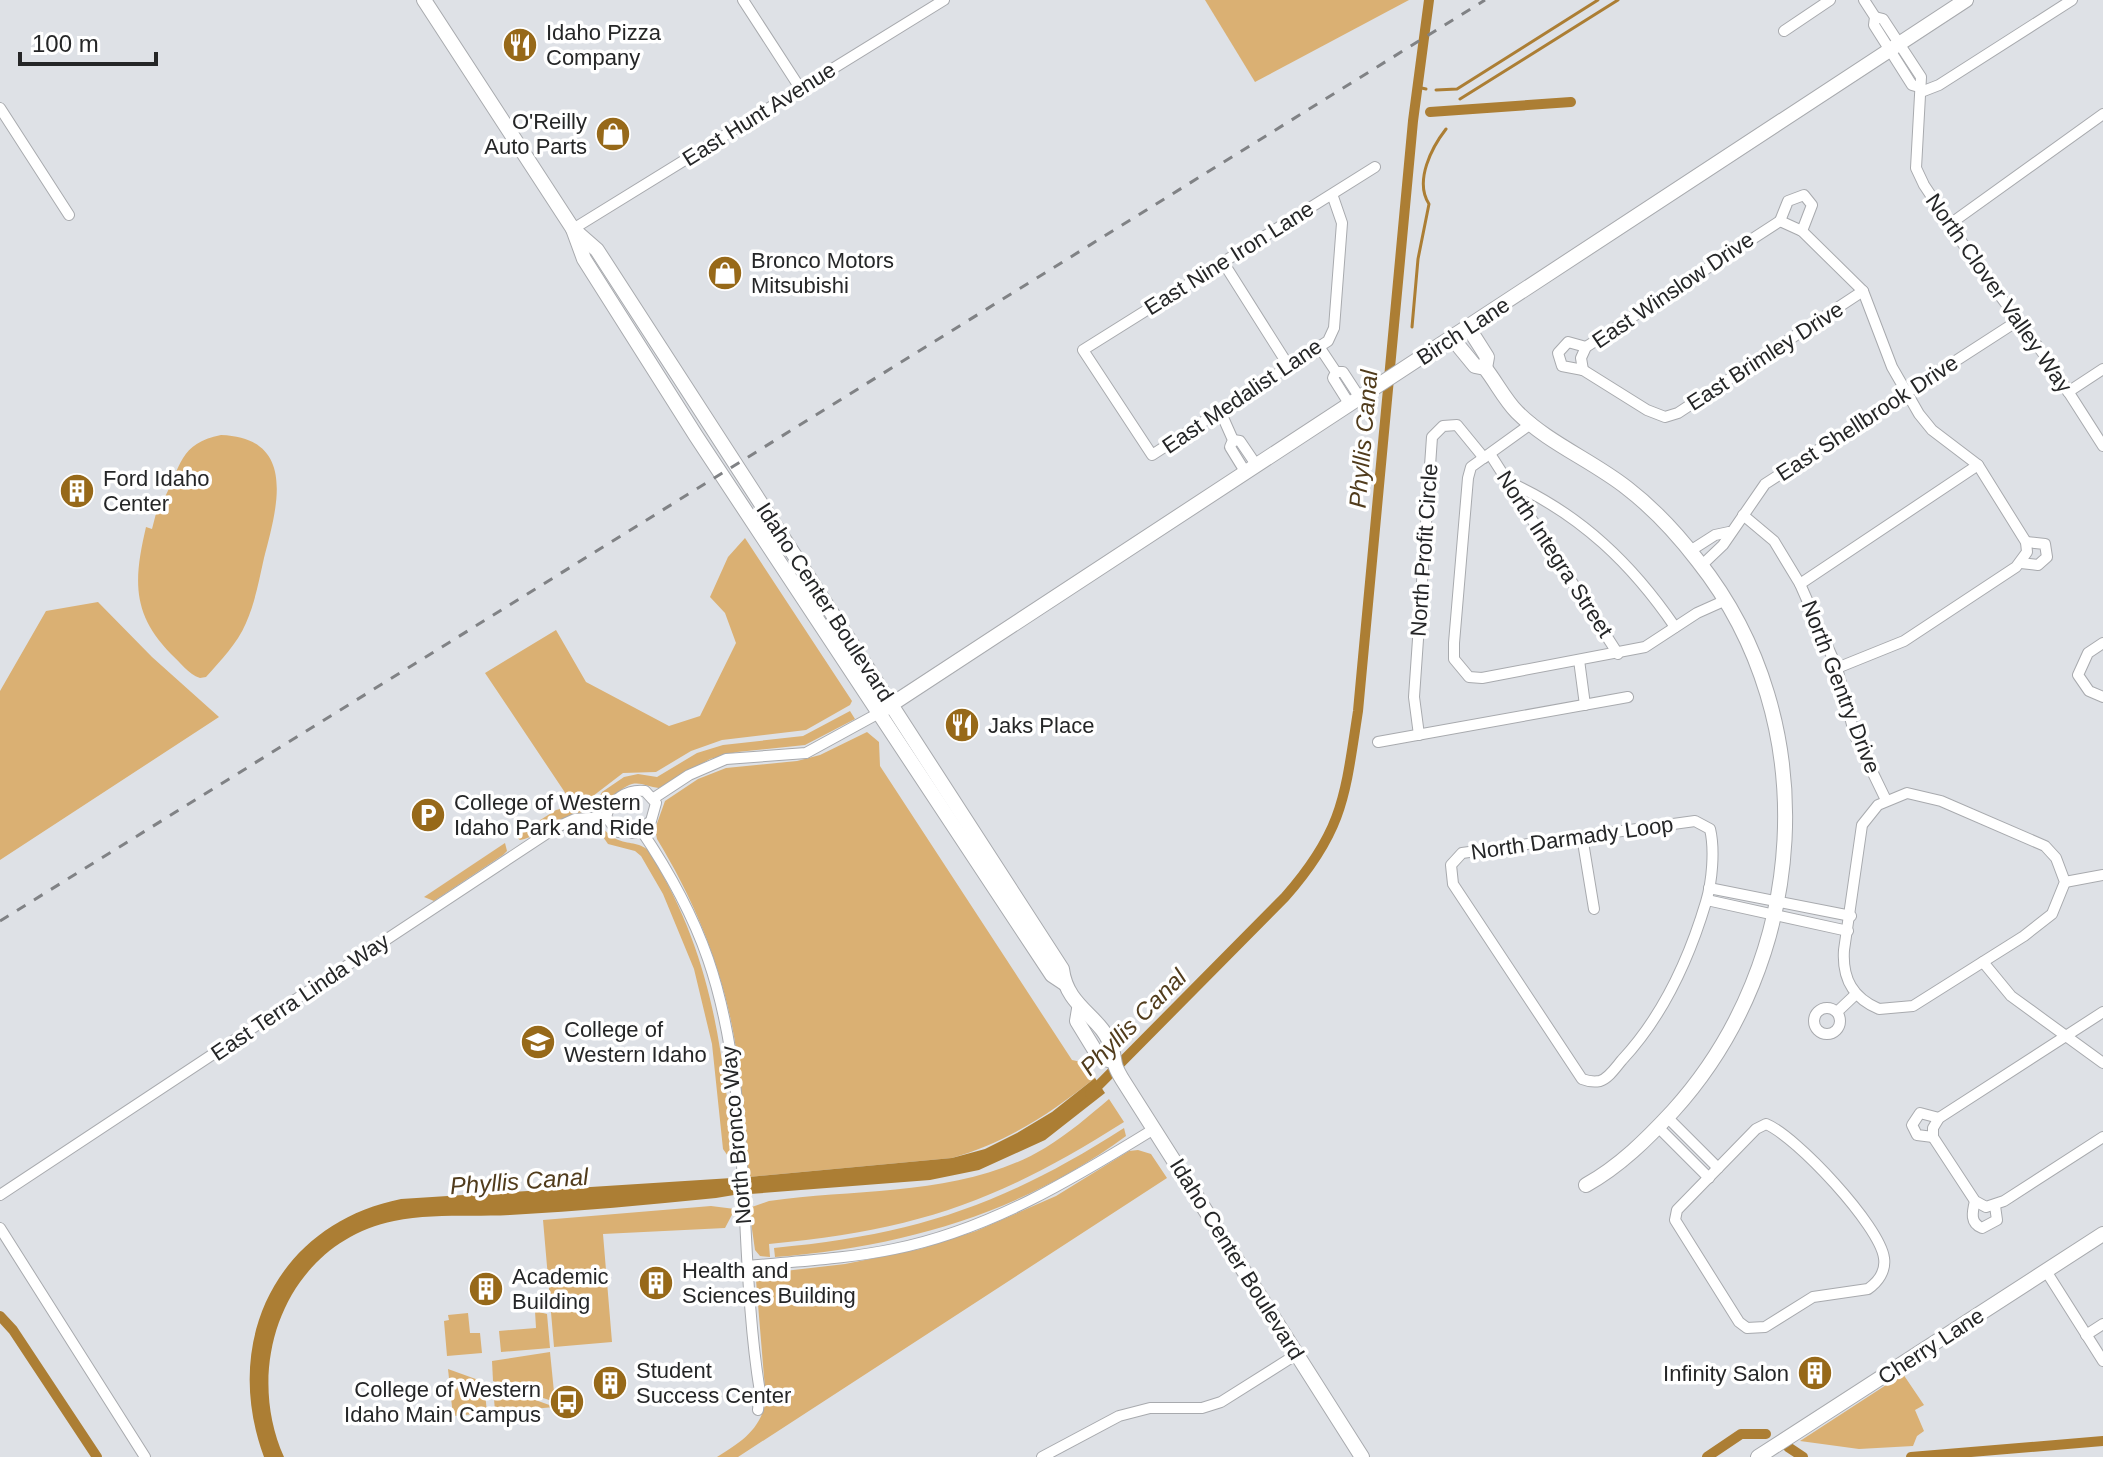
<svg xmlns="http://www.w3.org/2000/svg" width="2103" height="1457" font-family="Arial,sans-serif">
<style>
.green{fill:#dab073}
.water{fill:#ac7e34}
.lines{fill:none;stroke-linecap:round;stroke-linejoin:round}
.stream{stroke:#ac7e34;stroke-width:3}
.canal{stroke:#ac7e34;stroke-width:10}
.minor-casing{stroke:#a8aaae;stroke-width:12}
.tertiary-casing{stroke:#a8aaae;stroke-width:16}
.secondary-casing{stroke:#a8aaae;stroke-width:16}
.minor{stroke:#fff;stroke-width:10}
.tertiary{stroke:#fff;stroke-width:14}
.secondary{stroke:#fff;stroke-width:14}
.rail{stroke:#808285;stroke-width:3;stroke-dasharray:10 10;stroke-linecap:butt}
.labels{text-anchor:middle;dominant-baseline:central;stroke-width:7;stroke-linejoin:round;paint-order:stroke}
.poi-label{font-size:22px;fill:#252627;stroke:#fff;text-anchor:start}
.street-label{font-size:22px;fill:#252627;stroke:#fff}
.water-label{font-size:24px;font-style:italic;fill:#513c1c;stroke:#fff}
</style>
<rect width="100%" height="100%" fill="#dee1e6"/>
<g class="green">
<polygon points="1205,0 1409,0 1255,82"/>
<path d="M 221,435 C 298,438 277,508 264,558 C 259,580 255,603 246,623 C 237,644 221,660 206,677 L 200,678 C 188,674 180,662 171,654 C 131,613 134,579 146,527 L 152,529 L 160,498 L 164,499 C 181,467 179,443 221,435 Z"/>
<polygon points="745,538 852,701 850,705 806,730 722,740 691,751 656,772 623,773 593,796 570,800 485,673 556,630 586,682 669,726 700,716 736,643 725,613 710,597 728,557"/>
<polygon points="98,602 152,657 219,717 0,860 0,691 46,611"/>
<path d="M 850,711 L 855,719 L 805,745 L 737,752 L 710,759 L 659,788 C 649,787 641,782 632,784 C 616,789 608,807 593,810 L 602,792 L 624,777 L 638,774 L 657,777 L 697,753 L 723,745 L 803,736 Z"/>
<path d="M 867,732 L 879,742 L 880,766 L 1072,1060 L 1086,1063 L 1095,1078 C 1051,1113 1008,1142 952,1158 L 749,1177 C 738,1145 742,1099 738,1063 C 728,982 699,908 657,839 L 655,829 L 665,801 L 698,779 L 726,768 L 797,761 L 820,755 Z"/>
<path d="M 590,802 L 588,811 C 560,815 544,835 520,840 L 515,836 L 556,810 Z"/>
<path d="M 594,824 C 605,826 606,835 616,839 C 629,845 638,841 649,851 C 714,958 721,1045 735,1166 L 723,1149 L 712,1044 L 694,969 L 663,894 L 641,856 L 635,851 L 608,844 Z"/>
<polygon points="505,843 507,851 503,855 434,901 424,897"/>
<path d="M 1109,1099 L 1124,1122 C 998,1202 917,1230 769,1244 L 770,1257 L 760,1256 L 755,1250 L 749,1208 L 769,1201 C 861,1188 963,1197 1045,1148 C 1068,1134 1089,1116 1109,1099 Z"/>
<path d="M 1124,1128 L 1126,1136 C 1022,1213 902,1247 775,1257 L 774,1248 C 915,1235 1004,1205 1124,1128 Z"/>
<path d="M 1138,1150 L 1151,1154 L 1167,1178 L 738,1457 L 717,1457 C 741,1442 760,1430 766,1401 L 756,1280 L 759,1274 L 845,1264 L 920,1249 L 976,1231 L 1056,1196 L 1129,1151 Z"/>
<polygon points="711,1206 735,1209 725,1228 603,1234 612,1342 554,1347 543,1220"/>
<polygon points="535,1311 547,1314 550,1348 501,1352 499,1331 536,1328"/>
<polygon points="468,1313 470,1333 480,1333 482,1353 447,1356 444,1321 449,1320 448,1315"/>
<polygon points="550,1352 555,1402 493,1381 492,1361"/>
<polygon points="448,1369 484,1382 487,1413 453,1416"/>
<polygon points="1903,1374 1924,1405 1915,1410 1924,1431 1917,1436 1913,1446 1859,1449 1800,1441"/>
<polygon points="493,1385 555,1407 495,1412"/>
</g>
<g class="water">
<polygon points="1095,1078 1105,1093 1045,1140 979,1170 930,1180 750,1194 749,1177 952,1158 985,1149 1017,1133 1052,1112"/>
<path d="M 732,1178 L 734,1195 L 716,1198 C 648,1205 579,1211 510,1215 C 472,1217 431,1213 394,1221 C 287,1243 242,1363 284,1457 L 264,1457 C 221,1341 277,1224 401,1199 Z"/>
</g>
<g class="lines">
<g class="stream">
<polyline points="1417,87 1426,89"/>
<polyline points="1436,90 1457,89 1598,0"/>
<polyline points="1460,99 1618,0"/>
<path d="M 1412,327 L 1418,259 L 1429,204 C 1414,181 1432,147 1446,129"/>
</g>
<g class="canal">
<polyline points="1430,112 1571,102"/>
<path d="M 1090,1094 L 1285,897 C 1344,830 1345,795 1358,711 L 1413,121 L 1429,0"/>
<polyline points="0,1316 13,1330 97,1457"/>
<polyline points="1788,1447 1803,1457"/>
<polyline points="1707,1457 1741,1434 1766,1434"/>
<polyline points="1911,1457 2103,1441"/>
</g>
<g class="minor-casing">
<g id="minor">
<polyline points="743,0 800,88"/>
<polyline points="1864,0 1875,17 1874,25 1912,85 1919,87"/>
<polyline points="1875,17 1883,19 1921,77 1916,168 1924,185 1977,265 2048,360 2103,446"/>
<polyline points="1784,31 1830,0"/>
<polyline points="1921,92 1939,85 2072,0"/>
<polyline points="0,108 69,215"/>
<polyline points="1332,194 1342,223 1334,328 1328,341 1152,455 1083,350 1375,167"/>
<polyline points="1780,221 1802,231 1863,291 1892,367 1919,414 1932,430 1978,465 2026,542 2027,552 2016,567 1904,641 1837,668"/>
<polyline points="1780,221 1788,201 1804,195 1812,205 1802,231"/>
<polyline points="1950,224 2103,114"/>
<polyline points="573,229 944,0"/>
<polyline points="1223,262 1290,368"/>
<polyline points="1320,348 1336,372 1333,378 1350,405"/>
<polyline points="1583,370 1647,410 1665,417 1678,413 1863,291"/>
<polyline points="1583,370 1581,358 1586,347 1780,221"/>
<polyline points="1583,370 1562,366 1558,353 1568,342 1586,347"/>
<polyline points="1336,372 1343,372 1360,398"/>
<polyline points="2068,392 2103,369"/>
<polyline points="1221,413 1233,440 1230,447 1246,473"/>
<polyline points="1532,423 1471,467 1468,478 1454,643 1454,659 1469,677 1482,678 1645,647 1697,613 1726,600"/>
<polyline points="1233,440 1240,441 1257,466"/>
<polyline points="1490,454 1618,654"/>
<path d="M 1511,483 C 1581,515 1632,564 1675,627"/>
<polyline points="1743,515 1774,541 1800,584 1837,668 1855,736 1886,800"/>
<polyline points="1690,551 1715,535 1729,532"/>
<polyline points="2021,563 2038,565 2047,557 2045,544 2026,542"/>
<polyline points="1702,565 1723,545 1765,484 2019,320"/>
<polyline points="1800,584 1978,465"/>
<polyline points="2103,643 2088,653 2078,675 2089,691 2103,697"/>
<polyline points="1579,660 1585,705"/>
<polyline points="1419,735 1414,697 1432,437 1443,426 1457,425 1484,458"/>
<polyline points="1378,742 1628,697"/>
<path d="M 645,791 L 656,803 L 651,821 L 634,833 L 618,832 L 606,817 C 610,800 627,789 645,791 Z"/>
<path d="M 1907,793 L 1941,801 L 2045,846 L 2056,858 L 2065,882 L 2052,914 L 2024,936 L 1913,1006 L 1879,1009 C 1853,998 1842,979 1844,950 L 1862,825 L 1878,805 Z"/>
<polyline points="654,798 689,775 726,759 806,753 879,713"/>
<path d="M 1695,821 L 1710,829 C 1715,850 1712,882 1706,902 C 1689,959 1663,1016 1622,1060 C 1616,1067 1609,1078 1600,1081 C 1594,1082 1587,1081 1582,1079 L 1453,884 L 1451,865 L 1462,853 Z"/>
<path d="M 641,830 C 668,870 692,913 708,959 C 754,1092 737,1253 760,1392 L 758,1410"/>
<polyline points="1582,836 1594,909"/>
<polyline points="2065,882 2103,875"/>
<polyline points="1709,888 1851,916"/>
<polyline points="1707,900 1848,931"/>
<polyline points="1983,962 2011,996 2103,1063"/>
<circle cx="1827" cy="1021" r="13"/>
<polyline points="1837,1012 1856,994"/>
<polyline points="2103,1012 1939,1118 1933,1128 1933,1137 1975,1201 1986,1207 2004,1201 2103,1137"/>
<polyline points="1667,1117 1718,1168"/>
<path d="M 1766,1124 C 1796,1136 1880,1226 1884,1258 C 1886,1271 1878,1282 1868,1289 L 1813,1297 L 1765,1327 L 1747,1328 L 1739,1322 L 1675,1220 L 1677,1210 L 1756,1129 Z"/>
<polyline points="1658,1127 1709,1178"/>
<polyline points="1933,1137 1917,1135 1912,1125 1920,1113 1939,1118"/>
<polyline points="0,1195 555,828 575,819 606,817"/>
<path d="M 1975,1201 C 1972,1213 1970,1223 1982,1228 L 1997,1220 L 1995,1206"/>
<polyline points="0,1228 145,1457"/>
<path d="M 748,1266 C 797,1261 846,1259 894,1249 C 989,1230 1073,1179 1154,1129"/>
<polyline points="2046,1271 2103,1361"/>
<polyline points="2086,1335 2103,1324"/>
<polyline points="1042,1457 1119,1416 1150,1408 1202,1408 1221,1402 1297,1354"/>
</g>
</g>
<g class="tertiary-casing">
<g id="tertiary">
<polyline points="1468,327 1487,357 1485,368"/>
<path d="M 1452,338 L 1475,366 L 1485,368 C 1496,382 1505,400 1517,412 C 1548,443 1593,461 1627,488 C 1653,508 1678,535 1698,561 C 1826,722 1809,961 1673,1111 C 1647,1139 1620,1166 1586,1185"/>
<polyline points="883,710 1966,0"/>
</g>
</g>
<g class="secondary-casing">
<g id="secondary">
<polyline points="424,0 573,229 584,259 696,436 1052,975 1064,983"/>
<path d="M 573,229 L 597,250 L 1062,969 C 1067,1009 1103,1016 1112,1049 C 1116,1064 1112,1062 1122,1079 L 1362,1457"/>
<polyline points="1079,1009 1077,1021 1099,1057 1112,1061"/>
<polyline points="1758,1457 2103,1234"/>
</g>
</g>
<use href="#minor" class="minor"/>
<use href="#tertiary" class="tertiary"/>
<use href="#secondary" class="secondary"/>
<polyline class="rail" points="0,921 1485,0"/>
</g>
<defs>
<g id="restaurant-disc" transform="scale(1.8)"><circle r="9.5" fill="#976919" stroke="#fff"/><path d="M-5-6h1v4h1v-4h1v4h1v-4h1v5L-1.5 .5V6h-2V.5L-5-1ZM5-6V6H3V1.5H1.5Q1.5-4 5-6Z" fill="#fff"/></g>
<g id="shop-disc" transform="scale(1.8)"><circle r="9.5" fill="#976919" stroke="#fff"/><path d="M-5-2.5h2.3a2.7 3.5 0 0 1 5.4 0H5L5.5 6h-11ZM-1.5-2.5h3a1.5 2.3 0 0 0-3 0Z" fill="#fff"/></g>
<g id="building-disc" transform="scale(1.8)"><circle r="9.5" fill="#976919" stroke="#fff"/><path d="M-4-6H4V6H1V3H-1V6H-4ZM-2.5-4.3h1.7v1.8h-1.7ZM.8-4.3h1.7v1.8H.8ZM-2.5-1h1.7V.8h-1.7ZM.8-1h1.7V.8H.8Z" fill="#fff"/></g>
<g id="parking-disc" transform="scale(1.8)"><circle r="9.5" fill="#976919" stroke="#fff"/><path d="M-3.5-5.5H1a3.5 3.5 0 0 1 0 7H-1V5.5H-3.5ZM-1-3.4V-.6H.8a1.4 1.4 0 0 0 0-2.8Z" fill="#fff"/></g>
<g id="university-disc" transform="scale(1.8)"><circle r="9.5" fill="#976919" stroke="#fff"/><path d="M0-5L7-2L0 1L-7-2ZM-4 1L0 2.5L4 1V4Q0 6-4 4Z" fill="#fff"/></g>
<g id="bus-disc" transform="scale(1.8)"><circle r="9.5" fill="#976919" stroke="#fff"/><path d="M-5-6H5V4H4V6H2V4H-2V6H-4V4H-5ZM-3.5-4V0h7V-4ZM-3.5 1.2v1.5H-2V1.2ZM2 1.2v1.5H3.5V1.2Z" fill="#fff"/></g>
</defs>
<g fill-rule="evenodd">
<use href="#restaurant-disc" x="520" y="45"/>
<use href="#shop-disc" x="613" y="134"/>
<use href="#shop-disc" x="725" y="273"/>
<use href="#building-disc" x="77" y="491"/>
<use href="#restaurant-disc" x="962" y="725"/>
<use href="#parking-disc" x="428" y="815"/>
<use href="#university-disc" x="538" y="1042"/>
<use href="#building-disc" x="656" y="1283"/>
<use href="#building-disc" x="486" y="1289"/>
<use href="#building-disc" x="1815" y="1373"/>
<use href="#building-disc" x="610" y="1383"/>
<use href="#bus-disc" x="567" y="1402"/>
</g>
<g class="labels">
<g class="poi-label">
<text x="546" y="32">Idaho Pizza<tspan x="546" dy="25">Company</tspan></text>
<text x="587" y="121" text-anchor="end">O'Reilly<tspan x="587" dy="25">Auto Parts</tspan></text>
<text x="751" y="260">Bronco Motors<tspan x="751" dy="25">Mitsubishi</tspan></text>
<text x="103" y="478">Ford Idaho<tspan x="103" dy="25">Center</tspan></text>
<text x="988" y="725">Jaks Place</text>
<text x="454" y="802">College of Western<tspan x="454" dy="25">Idaho Park and Ride</tspan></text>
<text x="564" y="1029">College of<tspan x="564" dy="25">Western Idaho</tspan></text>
<text x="682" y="1270">Health and<tspan x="682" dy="25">Sciences Building</tspan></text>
<text x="512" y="1276">Academic<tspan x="512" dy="25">Building</tspan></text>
<text x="636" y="1370">Student<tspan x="636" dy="25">Success Center</tspan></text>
<text x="1789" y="1373" text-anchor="end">Infinity Salon</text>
<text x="541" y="1389" text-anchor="end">College of Western<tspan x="541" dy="25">Idaho Main Campus</tspan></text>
</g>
<g class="street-label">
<text transform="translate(759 114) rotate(-32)">East Hunt Avenue</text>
<text transform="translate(1229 258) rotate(-32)">East Nine Iron Lane</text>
<text transform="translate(1673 290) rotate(-34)">East Winslow Drive</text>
<text transform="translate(1999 293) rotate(55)">North Clover Valley Way</text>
<text transform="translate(1463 331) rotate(-33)">Birch Lane</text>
<text transform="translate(1765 356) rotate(-33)">East Brimley Drive</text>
<text transform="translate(1242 396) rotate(-34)">East Medalist Lane</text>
<text transform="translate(1867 418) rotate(-33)">East Shellbrook Drive</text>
<text transform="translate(1424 550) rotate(-86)">North Profit Circle</text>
<text transform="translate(1555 554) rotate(57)">North Integra Street</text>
<text transform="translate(825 602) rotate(57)">Idaho Center Boulevard</text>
<text transform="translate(1841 687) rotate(69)">North Gentry Drive</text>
<text transform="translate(1572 838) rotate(-8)">North Darmady Loop</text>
<text transform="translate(300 997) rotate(-34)">East Terra Linda Way</text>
<text transform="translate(736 1135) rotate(-95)">North Bronco Way</text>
<text transform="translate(1237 1259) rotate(58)">Idaho Center Boulevard</text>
<text transform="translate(1931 1346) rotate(-33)">Cherry Lane</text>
</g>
<g class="water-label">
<text transform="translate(1363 439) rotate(-85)">Phyllis Canal</text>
<text transform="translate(1133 1022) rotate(-45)">Phyllis Canal</text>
<text transform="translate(519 1181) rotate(-4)">Phyllis Canal</text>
</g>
</g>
<path d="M20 52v12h136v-12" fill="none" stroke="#252627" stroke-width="4"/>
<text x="32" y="52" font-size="24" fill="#252627" stroke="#ffffff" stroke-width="6" paint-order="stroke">100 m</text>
</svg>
